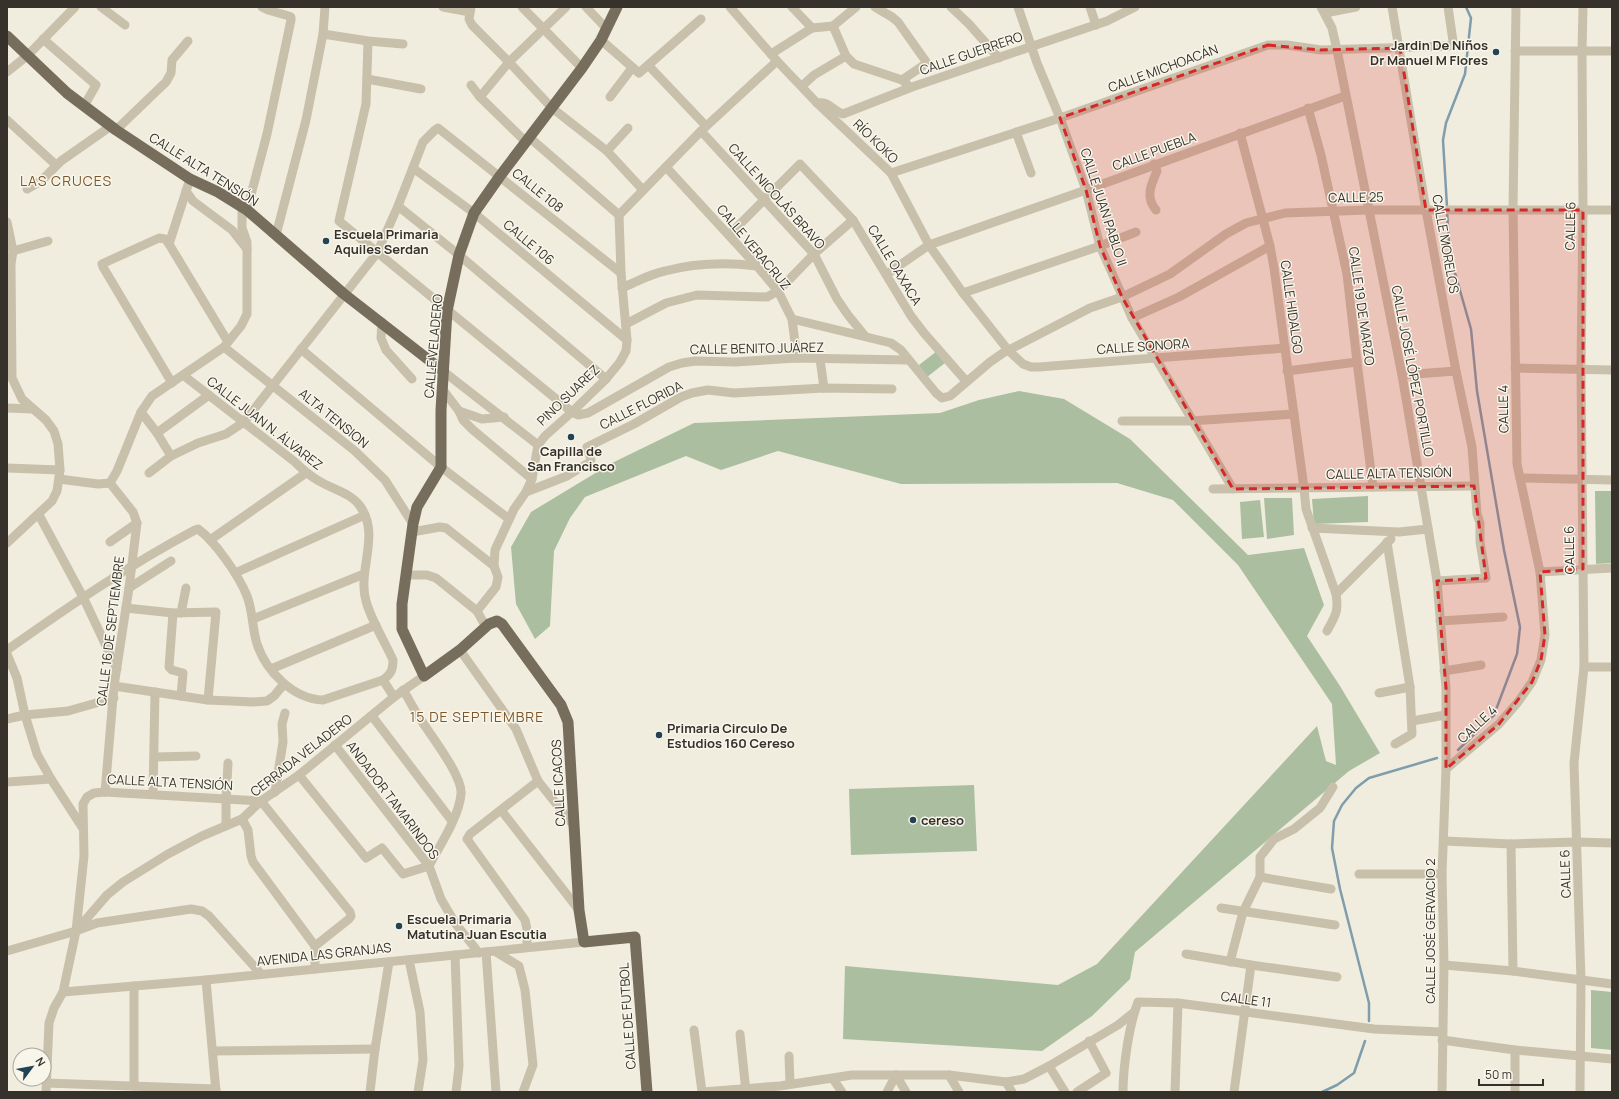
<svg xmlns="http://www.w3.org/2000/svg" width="1619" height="1099" font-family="Manrope,sans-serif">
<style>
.green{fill:#acbea0}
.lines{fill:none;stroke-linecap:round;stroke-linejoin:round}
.stream{stroke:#809dab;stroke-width:2.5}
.minor{stroke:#c8c0ab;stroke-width:9}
.major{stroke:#776d5c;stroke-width:11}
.marked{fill:#d62828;fill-opacity:0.2;stroke:#d62828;stroke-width:3;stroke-dasharray:8 5;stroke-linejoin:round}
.poi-dot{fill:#234354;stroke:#f8f6eb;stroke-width:1.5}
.labels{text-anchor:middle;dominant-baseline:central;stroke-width:3;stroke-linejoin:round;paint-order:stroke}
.poi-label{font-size:13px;font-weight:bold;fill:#36312a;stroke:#f8f6eb;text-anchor:start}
.street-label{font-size:13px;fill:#36312a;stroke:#f8f6eb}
.neighbourhood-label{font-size:14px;letter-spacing:1px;fill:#7e562a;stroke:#f8f6eb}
</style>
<rect width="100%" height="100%" fill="#f0eddf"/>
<g class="green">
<polygon points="937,351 945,363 927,377 919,365"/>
<polygon points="1019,391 1064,399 1130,439 1248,555 1304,548 1324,605 1307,636 1340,686 1380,753 1349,771 1135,952 1130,979 1092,1016 1042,1051 843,1039 845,966 1058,985 1097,964 1317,726 1326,761 1336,765 1332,704 1238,565 1173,500 1117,483 901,484 778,451 721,470 686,456 585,497 570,518 554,551 550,626 535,639 516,604 511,547 531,512 612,463 694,423 940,413 979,400"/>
<polygon points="1595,491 1612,491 1612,563 1596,564"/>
<polygon points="1368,496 1368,522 1314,524 1312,499"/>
<polygon points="1264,498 1292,498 1294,535 1267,539"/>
<polygon points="1260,500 1264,537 1242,539 1240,502"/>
<polygon points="974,785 977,851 851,855 849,789"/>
<polygon points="1591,990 1612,992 1612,1050 1591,1048"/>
</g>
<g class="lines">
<g class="stream">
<polyline points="1447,207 1443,140 1446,123 1465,74 1471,18 1466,7"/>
<polyline points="1447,212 1449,243 1455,273 1471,329 1477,391 1504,550 1520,627 1517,654 1494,715 1458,750"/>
<polyline points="1369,1021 1369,1003 1340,889 1332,848 1334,821 1342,805 1356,788 1369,778 1437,758"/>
<polyline points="1322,1092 1337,1085 1354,1073 1365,1041"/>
</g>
<g class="minor">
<polyline points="101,7 125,25"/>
<polyline points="443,7 470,12"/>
<polyline points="471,7 469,19 472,25 509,62 552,108 607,151 643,190"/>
<polyline points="522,7 582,68"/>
<polyline points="586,7 606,28"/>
<polyline points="730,7 777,61 817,103 891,173 929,245 963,293 1008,350 1023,364 1031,367 1039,367 1285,348"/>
<polyline points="792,7 812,28"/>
<polyline points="875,7 892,17 898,22 927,63 902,80"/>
<polyline points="951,7 969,24 999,58"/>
<polyline points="1018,7 1037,63 1060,118 1086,190 1100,246 1132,318 1233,489"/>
<polyline points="1090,7 1096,25"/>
<polyline points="1321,7 1332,28 1337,50 1402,375 1437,581 1446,688 1446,769 1442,874 1444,965 1442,1092"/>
<polyline points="1392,7 1426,210 1456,371 1472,447 1477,514 1480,523 1480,542 1486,578 1437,581"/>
<polyline points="1325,13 1356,7"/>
<polyline points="833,26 846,56 854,64 902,80 907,84"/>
<polyline points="323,34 368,41 403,44"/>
<polyline points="43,39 96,85 84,106"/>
<polyline points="601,40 639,73 701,19"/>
<polyline points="368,41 366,104 339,221 572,412 578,415 588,413 669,367 682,363 695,361 735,362 797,358 908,360"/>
<polyline points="1515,51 1612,51"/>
<polyline points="771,54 812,28 833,26 856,7"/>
<polyline points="649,66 706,126"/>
<polyline points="7,72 27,56 75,7"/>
<polyline points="367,79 421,89"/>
<polyline points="471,85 480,97 526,142"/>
<polyline points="802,86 814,75 846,56"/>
<polyline points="480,97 509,62 566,7"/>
<polyline points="610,97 632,68"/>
<path d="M 817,103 C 830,101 831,110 843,114 L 912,87 L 1107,21 L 1135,7"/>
<polyline points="1308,108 1321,155 1347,274 1357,362 1373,487"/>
<polyline points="7,120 56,165"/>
<polyline points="116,130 166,82 171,73 172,60 188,41"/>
<polyline points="701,131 814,254 837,299 848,315 865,336"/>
<polyline points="1016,132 1031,173"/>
<path d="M 1240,133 L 1270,246 L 1274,268 L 1304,488 L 1306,509 L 1336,594 C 1339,612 1335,616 1327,631"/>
<polyline points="530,138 619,215"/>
<polyline points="607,151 628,128"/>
<path d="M 1154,164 L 1157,171 C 1151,185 1145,197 1156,210"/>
<polyline points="666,167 757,266 778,291 792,319 797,358"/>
<polyline points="413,168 474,213 627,340"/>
<polyline points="891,173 1060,118 1268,45 1287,45 1321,50 1449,46 1452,44 1453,41 1448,7"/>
<polyline points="27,189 41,181 61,161 111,126"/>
<polyline points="186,191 193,201 232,230 247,249"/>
<polyline points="398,206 459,255 606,379"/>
<polyline points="247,210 267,134 291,20 291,17 289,16 268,10 262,7"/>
<polyline points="619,215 701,131 777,61"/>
<polyline points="7,222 13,251 11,264 12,378 22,399 46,420 54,431 58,444 60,470 57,491 52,501 7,543"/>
<polyline points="276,235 306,120 323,34 325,7"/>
<polyline points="729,235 800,164 853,220 911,316 924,333 966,381"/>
<polyline points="169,244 190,179"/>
<polyline points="13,251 48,241"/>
<polyline points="887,274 929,245 1086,190 1345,96"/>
<path d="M 622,288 C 636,282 650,274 665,271 C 695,263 726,262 757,266"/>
<polyline points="963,293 1100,246 1136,232"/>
<polyline points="1132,318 1179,297 1270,246"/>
<polyline points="792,319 891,343 901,350 936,393 942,398 950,396 990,362 1003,353 1090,308 1122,297 1170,274 1226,234 1246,223 1285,213 1368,210 1612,210"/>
<polyline points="382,322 381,338 386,350 412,379"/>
<polyline points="626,324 666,303 697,295 767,297 778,291 814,254 853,220"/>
<polyline points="224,347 355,451 385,480 413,524"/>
<polyline points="301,349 441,467 509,519"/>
<polyline points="820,359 824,388"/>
<polyline points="1515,368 1612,370"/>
<polyline points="443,371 538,445"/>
<polyline points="1287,371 1357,362"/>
<polyline points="1402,375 1456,371"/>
<polyline points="172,383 103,267 102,264 104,263 159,238 165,239 169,244 228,342"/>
<polyline points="443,390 459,411 463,420 473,430 532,479"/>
<polyline points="7,408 33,409"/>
<polyline points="459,411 482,419 504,417"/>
<polyline points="141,412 157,433 171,456"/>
<polyline points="1122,421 1191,421 1294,414"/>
<polyline points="157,433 209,395"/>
<polyline points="7,468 60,470"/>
<polyline points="149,473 171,456 198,443 226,434 244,422 377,253 398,206 423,142 435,130 438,128 621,273"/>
<polyline points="1520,478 1612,480"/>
<polyline points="59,479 98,484 110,483"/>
<polyline points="110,483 117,471 141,412 152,396 224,347 241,326 247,314 247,242 242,228 242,207"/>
<polyline points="1213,489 1474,486"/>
<polyline points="526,492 567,476 590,462 591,460 587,447 634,424 681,397 692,393 708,390 734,393 824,388 892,389"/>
<polyline points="39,515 83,597 117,669"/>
<polyline points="1312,528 1399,532 1428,529"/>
<polyline points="412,532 440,527 446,528 494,566"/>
<polyline points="210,540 306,473"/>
<polyline points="110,542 137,523"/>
<polyline points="1387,542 1410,687 1412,734 1395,744"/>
<polyline points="1540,572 1612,568"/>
<polyline points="235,573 365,515"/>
<polyline points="406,575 427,575 436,578 477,611"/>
<polyline points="129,588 171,561"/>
<polyline points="1336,594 1391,539"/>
<polyline points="126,608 173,613 216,612 208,700"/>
<polyline points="173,613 169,667 172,670 183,673 181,696"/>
<polyline points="181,613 186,588"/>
<polyline points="253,619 364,574"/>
<polyline points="1440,621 1503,617"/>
<polyline points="486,627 477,611 496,587 498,577 494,566 495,550 514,509 526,492 532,479 538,445 545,436 572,412 606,379 620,362 626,351 627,340 621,273 619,215"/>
<path d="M 7,650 C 68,607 129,565 195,530 L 198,529 C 215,541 239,576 247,596 C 253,611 252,628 257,644 C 266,671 293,699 323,700 L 383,680 C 391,674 393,670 393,660 C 385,642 371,620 366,601 C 357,570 381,535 360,506 C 351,493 332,489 319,481 C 310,476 302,469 295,462 L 183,375"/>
<polyline points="460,650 516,729 538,781 574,826"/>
<polyline points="7,654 17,678 25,715 37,754 51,779 82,827"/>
<polyline points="1584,667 1612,667"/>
<polyline points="271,669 376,625"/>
<polyline points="1444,671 1481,665"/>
<polyline points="383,680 394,697"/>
<polyline points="114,686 208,700 253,702 267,701 274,696 284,684"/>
<polyline points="1379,693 1410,687"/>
<polyline points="372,716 452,821"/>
<polyline points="7,719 25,715 68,711 114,698"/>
<polyline points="1412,721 1445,715"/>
<polyline points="335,745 429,866 441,899 455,923 479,953"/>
<polyline points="154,757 196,756"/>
<polyline points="1446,769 1499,724 1518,702 1532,682 1541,660 1545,635 1540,572 1517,464 1513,209 1516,7"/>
<path d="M 299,775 L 366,858 L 382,848 L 403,874 L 429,866 C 440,845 459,817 461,794 C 463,776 429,733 419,717 C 413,708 409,699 403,690"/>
<polyline points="7,782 51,779"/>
<polyline points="105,792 114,686 129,588 137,523 133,512 110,483"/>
<polyline points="275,792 283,742 282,724 285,713"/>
<polyline points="153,794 155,692"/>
<polyline points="501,810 579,910"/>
<polyline points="242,819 248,830 251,856 253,862 315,946 315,969"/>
<polyline points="226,825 226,800 228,763"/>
<polyline points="1444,841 1511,844 1577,842 1612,843"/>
<polyline points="1511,844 1513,971"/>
<polyline points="1359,874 1442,874"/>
<polyline points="1260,877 1331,889"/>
<polyline points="1221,908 1335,925"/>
<polyline points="76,931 107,895 123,882 168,854 202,836 242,819 261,801 299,775 394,697 424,676"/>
<polyline points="527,947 527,929 525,920 467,839 470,834 538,781"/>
<polyline points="7,951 76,931 97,923 191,909 202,911 209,916 261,974"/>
<polyline points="486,952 496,1092"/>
<polyline points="496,952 519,966 525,990 533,1065 523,1092"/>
<polyline points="1186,954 1251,965 1337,977"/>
<polyline points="455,955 459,1066 456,1092"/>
<polyline points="409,960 420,1012 423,1060 418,1092"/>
<polyline points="1230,962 1243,912 1260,877 1260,857 1274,839 1294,829 1320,808 1333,787"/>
<polyline points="1444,965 1513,971 1612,984"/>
<polyline points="206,980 216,1092"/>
<polyline points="63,992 206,980 584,942"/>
<polyline points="694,1030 702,1092"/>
<polyline points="740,1034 746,1092"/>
<polyline points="1442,1040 1515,1050 1612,1059"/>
<polyline points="1515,1050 1515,1092"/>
<polyline points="213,1051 375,1049"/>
<polyline points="789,1056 790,1084"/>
<polyline points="1049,1066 1065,1092"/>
<polyline points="896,1075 906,1092"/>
<polyline points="949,1075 959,1092"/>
<polyline points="833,1079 842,1092"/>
<polyline points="1006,1082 1012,1092"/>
<polyline points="46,1083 216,1089"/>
<polyline points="134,1086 134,986"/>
<polyline points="46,1092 49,1023 54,1008 63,992 76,931 84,856 83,804 87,797 94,793 105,792 261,801 350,912 351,916 349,919 315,946"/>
<polyline points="370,1092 375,1049 389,962"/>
<polyline points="702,1092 780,1086 852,1075 949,1075 1006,1082 1024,1079 1049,1066 1118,1025 1133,1013"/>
<polyline points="887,1092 896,1075"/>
<polyline points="1077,1092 1106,1073 1089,1041"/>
<path d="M 1123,1092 C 1123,1067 1129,1025 1138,1002 L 1178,1003 L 1374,1029 L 1442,1032"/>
<polyline points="1175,1092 1178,1003"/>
<polyline points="1234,1092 1251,965"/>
<polyline points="1580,1092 1581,980 1574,763 1584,667 1581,369 1583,210 1582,51 1583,7"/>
</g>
<g class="major">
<polyline points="617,7 601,40 582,68 500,176 474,213 459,255 447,311 441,410 441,467 417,507 413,524 402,604 402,629 424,676 460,650 489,624 497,621 502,624 561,705 568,722 579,910 584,942 635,937 647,1092"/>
<polyline points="7,36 67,93 116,130 190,179 218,192 247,210 344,294 443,371"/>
</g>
</g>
<path class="marked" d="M 1268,45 L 1321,50 L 1400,48 L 1426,210 L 1583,210 L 1583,569 L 1540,572 L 1545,635 L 1541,660 L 1532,682 L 1499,724 L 1446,769 L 1446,688 L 1437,581 L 1486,578 L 1474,486 L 1233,489 L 1122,297 L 1100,246 L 1086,190 L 1060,118 Z"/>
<g class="poi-dot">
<circle cx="1496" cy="52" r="4"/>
<circle cx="326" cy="241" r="4"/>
<circle cx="571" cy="437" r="4"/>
<circle cx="659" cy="735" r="4"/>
<circle cx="913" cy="820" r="4"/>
<circle cx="399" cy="926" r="4"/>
</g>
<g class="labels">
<g class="poi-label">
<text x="1488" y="45" text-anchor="end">Jardin De Niños<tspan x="1488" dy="15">Dr Manuel M Flores</tspan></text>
<text x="334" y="234">Escuela Primaria<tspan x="334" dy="15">Aquiles Serdan</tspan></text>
<text x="571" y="451" text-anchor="middle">Capilla de<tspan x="571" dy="15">San Francisco</tspan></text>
<text x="667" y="728">Primaria Circulo De<tspan x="667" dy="15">Estudios 160 Cereso</tspan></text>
<text x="921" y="820">cereso</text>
<text x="407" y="919">Escuela Primaria<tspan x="407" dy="15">Matutina Juan Escutia</tspan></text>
</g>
<g class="street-label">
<text transform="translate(971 53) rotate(-19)">CALLE GUERRERO</text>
<text transform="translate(1163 68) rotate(-20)">CALLE MICHOACÁN</text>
<text transform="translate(876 141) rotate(44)">RÍO KOKO</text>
<text transform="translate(1154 151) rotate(-20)">CALLE PUEBLA</text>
<text transform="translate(204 169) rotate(32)">CALLE ALTA TENSIÓN</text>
<text transform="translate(538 190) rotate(39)">CALLE 108</text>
<text transform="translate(777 196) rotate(48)">CALLE NICOLÁS BRAVO</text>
<text transform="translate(1356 197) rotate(-1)">CALLE 25</text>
<text transform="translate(1104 207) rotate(72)">CALLE JUAN PABLO II</text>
<text transform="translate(1570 226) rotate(-89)">CALLE 6</text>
<text transform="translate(529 242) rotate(40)">CALLE 106</text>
<text transform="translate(1446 244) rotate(80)">CALLE MORELOS</text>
<text transform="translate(754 247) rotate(50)">CALLE VERACRUZ</text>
<text transform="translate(895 265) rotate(59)">CALLE OAXACA</text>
<text transform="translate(1362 306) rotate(82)">CALLE 19 DE MARZO</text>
<text transform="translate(1292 307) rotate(82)">CALLE HIDALGO</text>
<text transform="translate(433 346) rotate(-85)">CALLE VELADERO</text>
<text transform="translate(1143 346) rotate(-4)">CALLE SONORA</text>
<text transform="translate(757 348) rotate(-1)">CALLE BENITO JUÁREZ</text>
<text transform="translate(1413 371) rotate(79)">CALLE JOSÉ LÓPEZ PORTILLO</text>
<text transform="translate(568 395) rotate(-44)">PINO SUAREZ</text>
<text transform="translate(641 405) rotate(-27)">CALLE FLORIDA</text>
<text transform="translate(1503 409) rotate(-91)">CALLE 4</text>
<text transform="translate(334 418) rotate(39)">ALTA TENSION</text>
<text transform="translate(265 423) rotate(38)">CALLE JUAN N. ÁLVAREZ</text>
<text transform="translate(1389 473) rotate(-1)">CALLE ALTA TENSIÓN</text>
<text transform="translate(1569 550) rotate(-91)">CALLE 6</text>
<text transform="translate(110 631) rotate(-83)">CALLE 16 DE SEPTIEMBRE</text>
<text transform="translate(1477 724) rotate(-43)">CALLE 4</text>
<text transform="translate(301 755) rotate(-38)">CERRADA VELADERO</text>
<text transform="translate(170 782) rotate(3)">CALLE ALTA TENSIÓN</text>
<text transform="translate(558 783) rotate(-93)">CALLE ICACOS</text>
<text transform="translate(393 800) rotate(53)">ANDADOR TAMARINDOS</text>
<text transform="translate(1565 874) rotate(-92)">CALLE 6</text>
<text transform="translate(1430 931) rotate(-90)">CALLE JOSÉ GERVACIO 2</text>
<text transform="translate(324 954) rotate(-6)">AVENIDA LAS GRANJAS</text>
<text transform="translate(1246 999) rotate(8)">CALLE 11</text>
<text transform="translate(627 1016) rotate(-94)">CALLE DE FUTBOL</text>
</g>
<g class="neighbourhood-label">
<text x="66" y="180">LAS CRUCES</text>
<text x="477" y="716">15 DE SEPTIEMBRE</text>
</g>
</g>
<rect width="1619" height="1099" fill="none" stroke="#36312a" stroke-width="16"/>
<g transform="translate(32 1067) rotate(58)"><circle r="19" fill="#f8f6eb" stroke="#aaa79e"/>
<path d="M0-3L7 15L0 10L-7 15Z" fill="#234354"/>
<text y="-6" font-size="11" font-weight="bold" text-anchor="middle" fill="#36312a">N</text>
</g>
<path d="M1479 1079v6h64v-6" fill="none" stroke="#36312a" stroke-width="2"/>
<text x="1485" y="1079" font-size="12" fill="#36312a" stroke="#f8f6eb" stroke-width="3" paint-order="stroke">50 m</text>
</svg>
